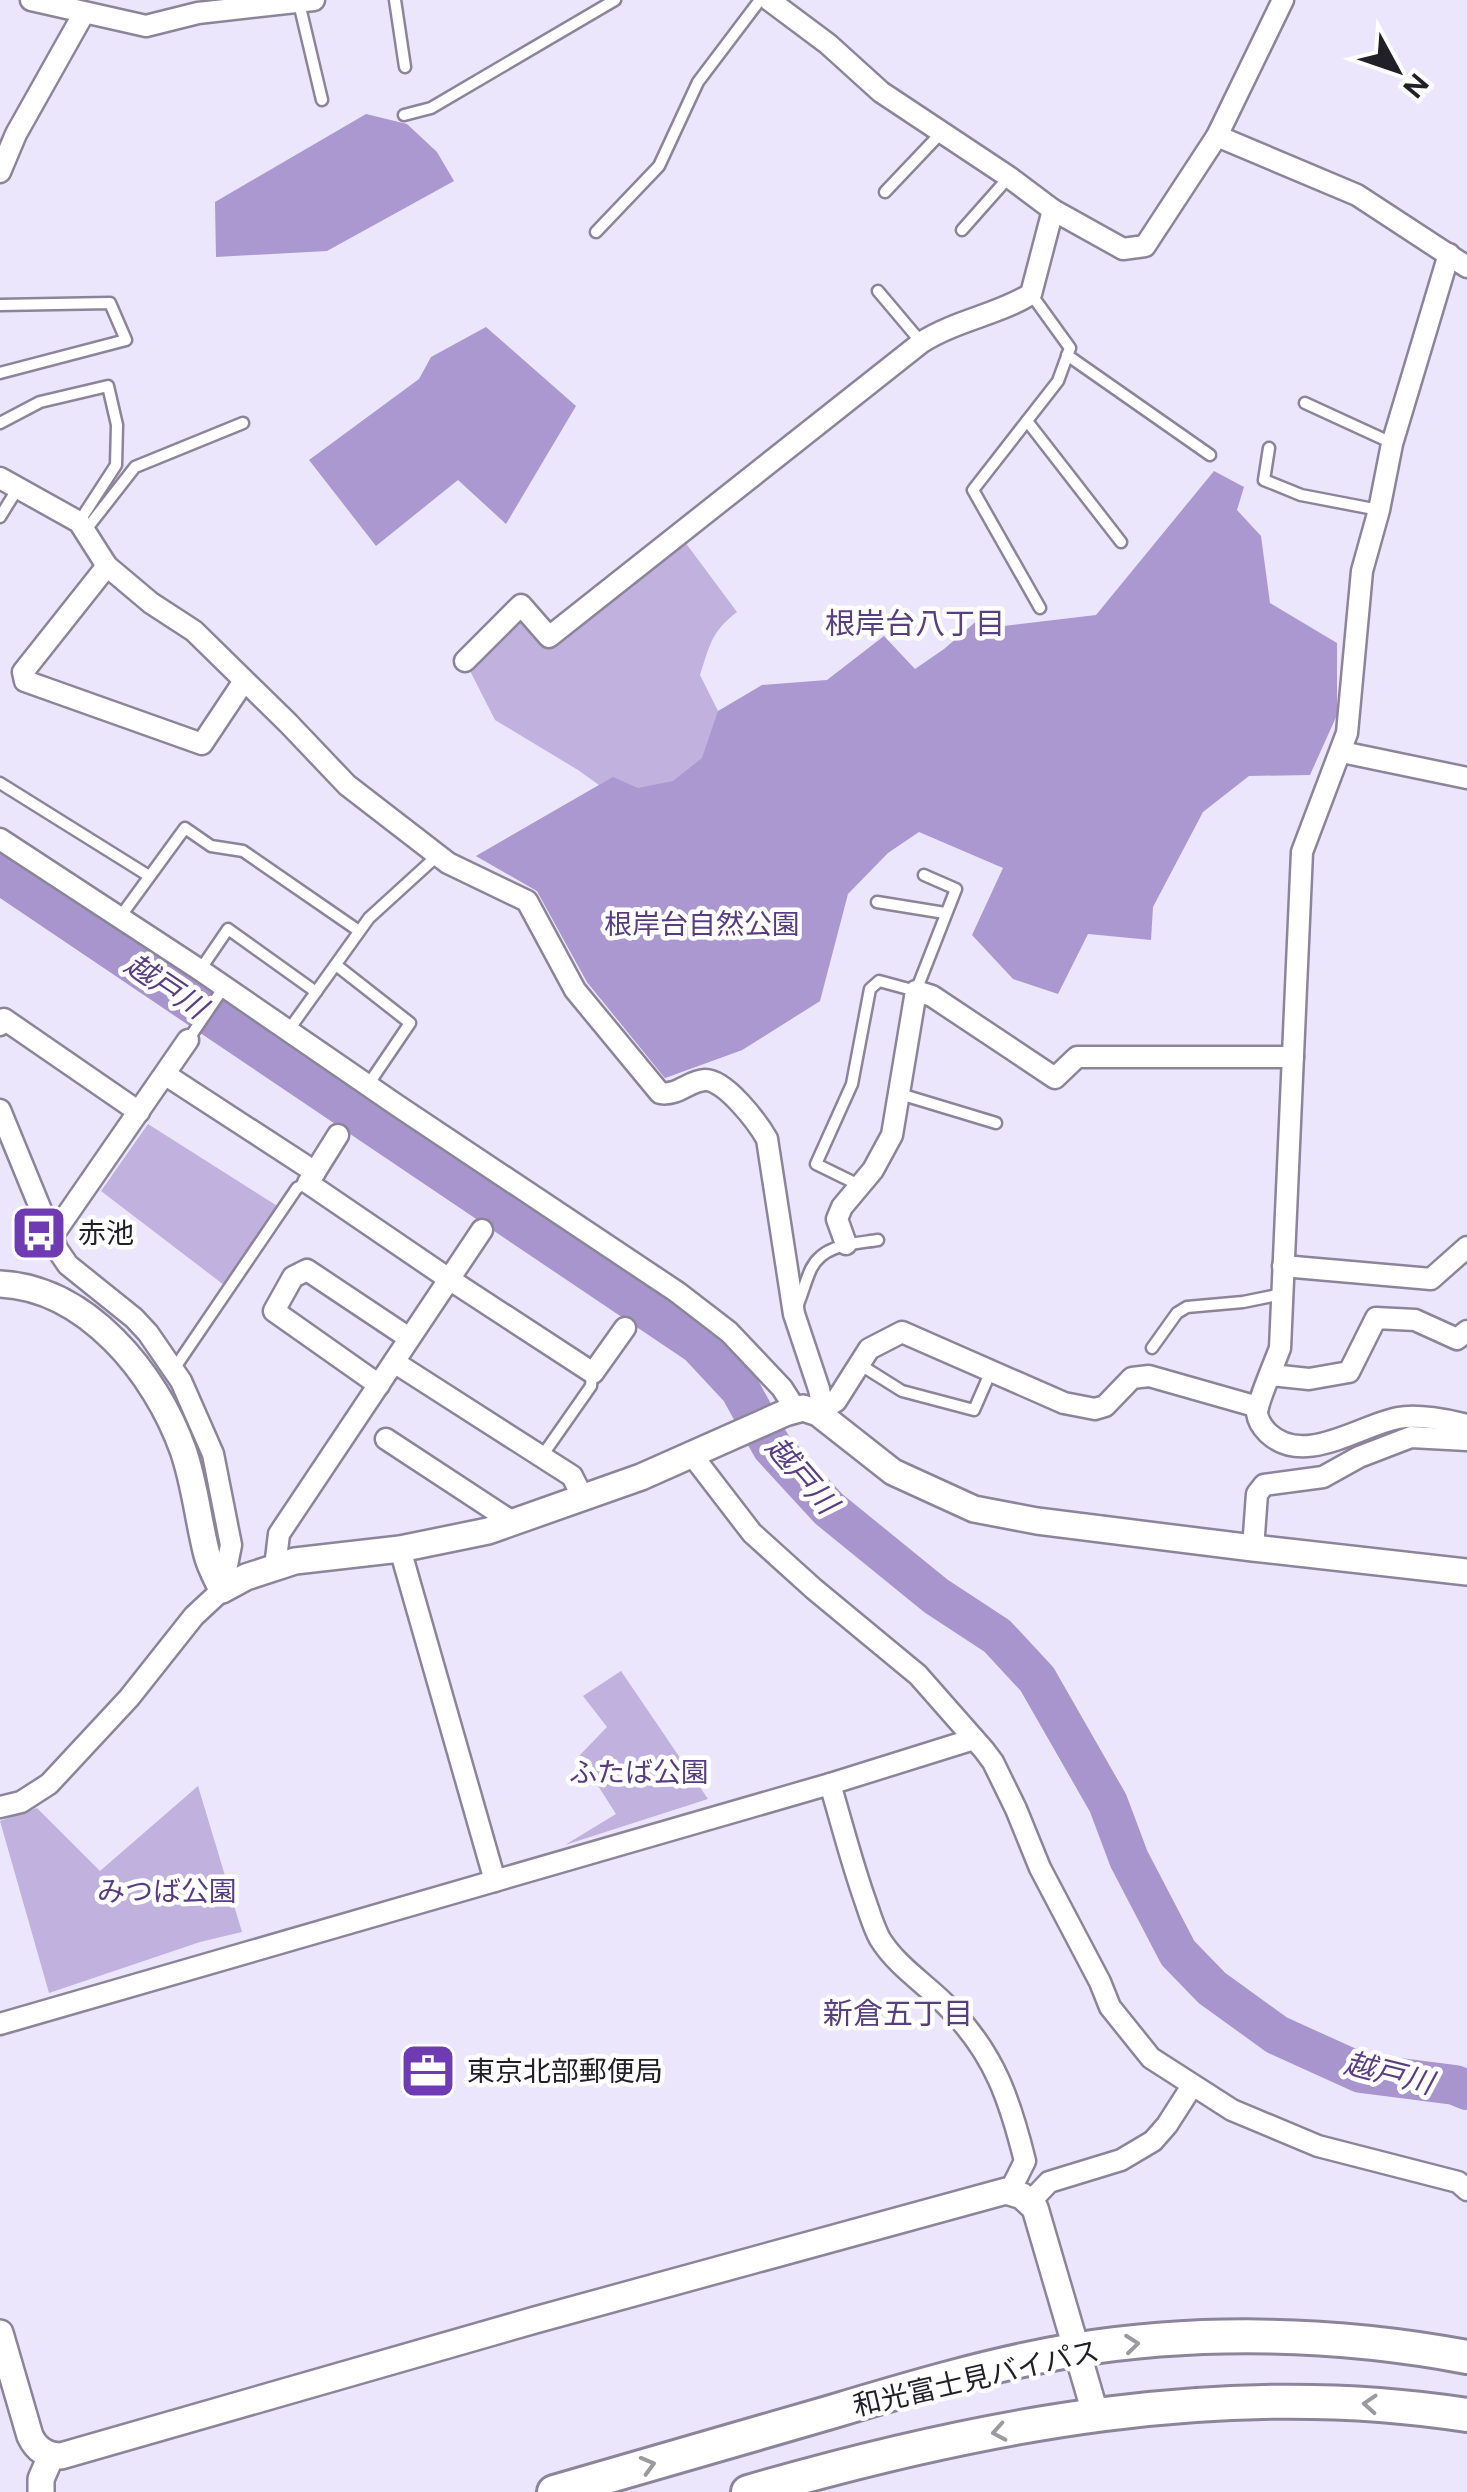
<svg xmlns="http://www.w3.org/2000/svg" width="1467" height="2492" font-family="Figtree,'Noto Sans JP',sans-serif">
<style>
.green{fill:#c0b1de}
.forest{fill:#ab98d1}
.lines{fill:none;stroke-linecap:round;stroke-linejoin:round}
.river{stroke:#a895cd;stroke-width:40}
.service-casing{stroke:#8c859a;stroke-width:15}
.minor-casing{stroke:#8c859a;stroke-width:25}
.tertiary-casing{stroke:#8c859a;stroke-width:30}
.trunk-casing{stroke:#8c859a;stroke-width:38}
.service{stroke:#fff;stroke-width:10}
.minor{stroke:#fff;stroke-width:20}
.tertiary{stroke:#fff;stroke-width:25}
.trunk{stroke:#fff;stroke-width:32}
.oneway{stroke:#9b9a9e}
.labels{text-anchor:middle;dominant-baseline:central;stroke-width:9;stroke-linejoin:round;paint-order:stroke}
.park-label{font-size:28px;fill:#573c82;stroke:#fff}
.poi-label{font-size:28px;fill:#211f27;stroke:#fff;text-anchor:start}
.street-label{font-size:28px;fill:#211f27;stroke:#fff}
.neighbourhood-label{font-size:30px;fill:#57407d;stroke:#fff}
.water-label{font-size:30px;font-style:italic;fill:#593e84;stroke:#fff}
</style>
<rect width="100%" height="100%" fill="#ece6fc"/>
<g class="green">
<path d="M 679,534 L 737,612 C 711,632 710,645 700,675 L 718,711 L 722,759 L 820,1001 L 742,1050 L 665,1078 L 587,982 L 537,891 L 476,856 L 599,785 L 578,770 L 495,720 L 465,661 L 521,605 L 549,636 Z"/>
<polygon points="148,1124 279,1207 224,1285 101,1191"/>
<polygon points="621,1671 708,1799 565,1845 616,1814 579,1756 607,1727 583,1696"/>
<polygon points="198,1786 242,1932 200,1942 49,1993 0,1821 37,1808 100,1871"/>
</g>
<g class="forest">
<polygon points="366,114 407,124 437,152 454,181 327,251 216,257 215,202"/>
<polygon points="486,327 576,406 506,524 458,480 376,546 309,460 419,379 431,357"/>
<polygon points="1214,471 1244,487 1237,510 1261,536 1270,603 1337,643 1337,715 1310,775 1249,776 1203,812 1153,907 1151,940 1088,934 1058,994 1013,979 972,935 1003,868 919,832 888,853 848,894 820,1001 742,1050 665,1078 587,982 537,891 476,856 613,777 638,788 673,781 702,758 718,711 762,685 827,680 884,636 915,669 944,649 979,619 1004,626 1096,615"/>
</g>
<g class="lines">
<polyline class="river" points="0,874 699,1345 740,1389 772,1447 829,1509 936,1596 997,1636 1037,1679 1108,1803 1129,1859 1178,1953 1212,1988 1277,2035 1361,2073 1455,2085 1467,2090"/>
<g class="service-casing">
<g id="service">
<polyline points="395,0 405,67"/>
<polyline points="299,3 322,100"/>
<polyline points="404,115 431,108 615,0"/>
<polyline points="885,192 941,133"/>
<polyline points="962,230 1009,177"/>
<polyline points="596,232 659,166 698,82 760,0"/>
<polyline points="878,291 921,342"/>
<polyline points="1031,294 1070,348 1058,381 973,490 1040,608"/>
<polyline points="0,305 110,303 126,340 0,373"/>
<polyline points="1067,355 1210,455"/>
<polyline points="1305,403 1392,443"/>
<polyline points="1027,421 1121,542"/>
<polyline points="0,423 40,402 108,386 117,425 116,465 79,522"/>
<polyline points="1269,448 1264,480 1301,495 1379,510"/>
<polyline points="0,517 18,488"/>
<polyline points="85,531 135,467 243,423"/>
<polyline points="0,783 149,876"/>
<polyline points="877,902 945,913"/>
<polyline points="120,917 185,828 211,846 243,851 359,931"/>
<polyline points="336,965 410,1023 368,1085"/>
<polyline points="200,970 228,929 316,992"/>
<polyline points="288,1031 369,918 437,856"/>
<polyline points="188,1040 224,987"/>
<polyline points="900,1094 996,1123"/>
<polyline points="859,1185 816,1164 852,1084 870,989 879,981 916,991 956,889 924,875"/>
<path d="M 796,1309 C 802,1296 805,1282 811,1269 C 823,1244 853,1244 878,1240"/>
<polyline points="1152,1348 1177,1313 1187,1307 1243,1302 1282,1294"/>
<polyline points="859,1364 902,1391 974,1410 991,1371"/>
<polyline points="174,1369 297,1188 307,1183"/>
<polyline points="542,1456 591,1386 592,1374"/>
</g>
</g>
<g class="minor-casing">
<g id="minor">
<polyline points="31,0 146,26 198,13 314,0"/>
<polyline points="769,0 828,44 881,92 1009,177 1053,210 1123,249 1145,246 1217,136 1283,0"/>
<polyline points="1217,136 1357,195 1467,267"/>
<polyline points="0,172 16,134 84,13"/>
<path d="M 1449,254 L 1392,444 L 1379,510 L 1362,571 L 1347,733 L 1302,852 L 1280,1348 C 1275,1362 1257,1403 1257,1413 C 1258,1421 1262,1427 1268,1433 C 1304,1467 1358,1426 1398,1418 C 1417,1414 1449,1420 1467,1425"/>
<path d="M 0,478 L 79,522 L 107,566 L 151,603 L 194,631 L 288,723 L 347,785 L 448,863 L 527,901 L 575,990 L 660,1093 C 678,1096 688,1081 705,1080 C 725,1079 758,1123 767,1139 L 794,1314 L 819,1389 L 822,1404 L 818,1413"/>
<polyline points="107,566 23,672 25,681 202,744 244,681"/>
<path d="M 465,661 L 521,605 L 549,637 L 922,342 C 957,320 997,315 1031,294 L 1053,210"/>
<polyline points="1342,752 1467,778"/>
<polyline points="0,839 200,970 398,1106 677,1292 729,1332 782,1388 796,1410"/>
<polyline points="0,1025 4,1019 139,1112"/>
<polyline points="166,1075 315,1172"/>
<polyline points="0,1110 57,1249 68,1265 134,1318 148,1333 181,1381 213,1454 231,1545 222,1590 194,1616 129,1698 49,1784 21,1802 0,1807"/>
<polyline points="338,1135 308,1183 449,1279 593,1373 625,1328"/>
<polyline points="51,1238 188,1040"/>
<polyline points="846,1244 837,1219 842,1207 873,1170 892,1135 916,991 932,996 1055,1078 1077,1057 1293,1057"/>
<polyline points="1283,1266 1431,1279 1467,1247"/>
<polyline points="394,1362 572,1476 583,1498"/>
<polyline points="1271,1375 1309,1379 1349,1372 1376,1318 1415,1320 1457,1339 1467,1331"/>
<polyline points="379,1385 274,1311 293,1277 307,1270 409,1338"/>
<polyline points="818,1413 836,1401 869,1349 902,1332 1064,1403 1095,1409 1105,1406 1132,1378 1149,1376 1258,1407"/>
<polyline points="386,1439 514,1523"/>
<polyline points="692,1455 752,1533 814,1589 918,1675 984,1750 993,1762 1016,1809 1040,1868 1100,1982 1110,2007 1151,2058 1232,2110 1318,2146 1458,2182 1467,2190"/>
<polyline points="1253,1548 1257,1494 1264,1485 1323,1477 1359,1457 1411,1437 1467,1440"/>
<polyline points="400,1549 495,1881"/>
<polyline points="275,1567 279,1534 482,1230"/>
<path d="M 830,1784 C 842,1824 852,1864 866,1903 C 870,1915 874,1928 880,1939 C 898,1968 929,1986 951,2010 C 995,2055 1010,2101 1025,2161 L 1010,2191"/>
<polyline points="0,2024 830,1784 974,1739"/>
<polyline points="1030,2202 1049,2182 1121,2160 1153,2141 1167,2125 1192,2086"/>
</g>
</g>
<g class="tertiary-casing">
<g id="tertiary">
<path d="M 0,1284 C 87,1288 156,1374 183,1450 C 195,1484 198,1520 207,1555 C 210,1567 217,1579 222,1590 L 246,1577 L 295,1561 L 400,1549 L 488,1531 L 641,1477 L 785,1413 L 803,1408 L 818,1413 L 893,1472 L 974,1509 L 1037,1521 L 1253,1548 L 1467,1572"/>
<path d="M 0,2333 L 30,2436 C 36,2449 46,2456 61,2456 L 535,2320 L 1006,2191 L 1022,2196 L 1035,2208 L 1096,2416"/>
<polyline points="41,2492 41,2479 51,2456"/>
</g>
</g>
<g class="trunk-casing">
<g id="trunk">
<path d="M 554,2492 C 647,2465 739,2438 831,2412 C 911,2388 992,2364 1074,2350 C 1203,2329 1339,2333 1467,2357"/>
<path d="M 748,2492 C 979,2425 1226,2377 1467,2415"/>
</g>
</g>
<use href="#service" class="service"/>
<use href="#minor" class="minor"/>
<use href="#tertiary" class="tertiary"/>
<use href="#trunk" class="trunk"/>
</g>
<defs><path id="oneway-chevron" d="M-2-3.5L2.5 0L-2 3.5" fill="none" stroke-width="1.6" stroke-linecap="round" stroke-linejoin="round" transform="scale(2.5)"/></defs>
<g class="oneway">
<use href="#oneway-chevron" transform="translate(1132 2344) rotate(-6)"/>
<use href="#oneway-chevron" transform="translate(1370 2404) rotate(-176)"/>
<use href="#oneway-chevron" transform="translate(999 2432) rotate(170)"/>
<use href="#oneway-chevron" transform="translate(648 2465) rotate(-16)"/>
</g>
<defs>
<g id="bus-square" transform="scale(2.875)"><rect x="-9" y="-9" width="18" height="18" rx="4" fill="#6f3bb2" stroke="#fff"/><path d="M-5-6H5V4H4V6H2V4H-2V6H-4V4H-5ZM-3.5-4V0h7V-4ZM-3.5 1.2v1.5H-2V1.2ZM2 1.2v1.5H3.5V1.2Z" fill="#fff"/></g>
<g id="office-square" transform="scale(2.875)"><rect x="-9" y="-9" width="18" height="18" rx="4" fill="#6f3bb2" stroke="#fff"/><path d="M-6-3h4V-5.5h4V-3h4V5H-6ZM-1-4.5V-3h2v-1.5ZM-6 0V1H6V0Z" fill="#fff"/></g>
</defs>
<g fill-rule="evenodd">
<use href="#bus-square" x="39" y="1233"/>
<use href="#office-square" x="428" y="2071"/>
</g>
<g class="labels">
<g class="park-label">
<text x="702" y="924">根岸台自然公園</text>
<text x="639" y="1772">ふたば公園</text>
<text x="167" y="1891">みつば公園</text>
</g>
<g class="poi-label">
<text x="78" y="1233">赤池</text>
<text x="467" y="2071">東京北部郵便局</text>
</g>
<g class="street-label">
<text transform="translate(976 2378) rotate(-13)">和光富士見バイパス</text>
</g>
<g class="neighbourhood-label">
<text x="915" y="623">根岸台八丁目</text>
<text x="898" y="2013">新倉五丁目</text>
</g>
<g class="water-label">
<text transform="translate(166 986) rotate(34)">越戸川</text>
<text transform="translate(802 1475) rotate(49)">越戸川</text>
<text transform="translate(1389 2073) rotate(14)">越戸川</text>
</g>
</g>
<g transform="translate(1397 70) rotate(130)" stroke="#ffffff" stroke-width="8" paint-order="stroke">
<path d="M0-8L18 38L0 25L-18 38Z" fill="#211f27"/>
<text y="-15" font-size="28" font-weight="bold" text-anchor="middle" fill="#211f27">N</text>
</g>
</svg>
